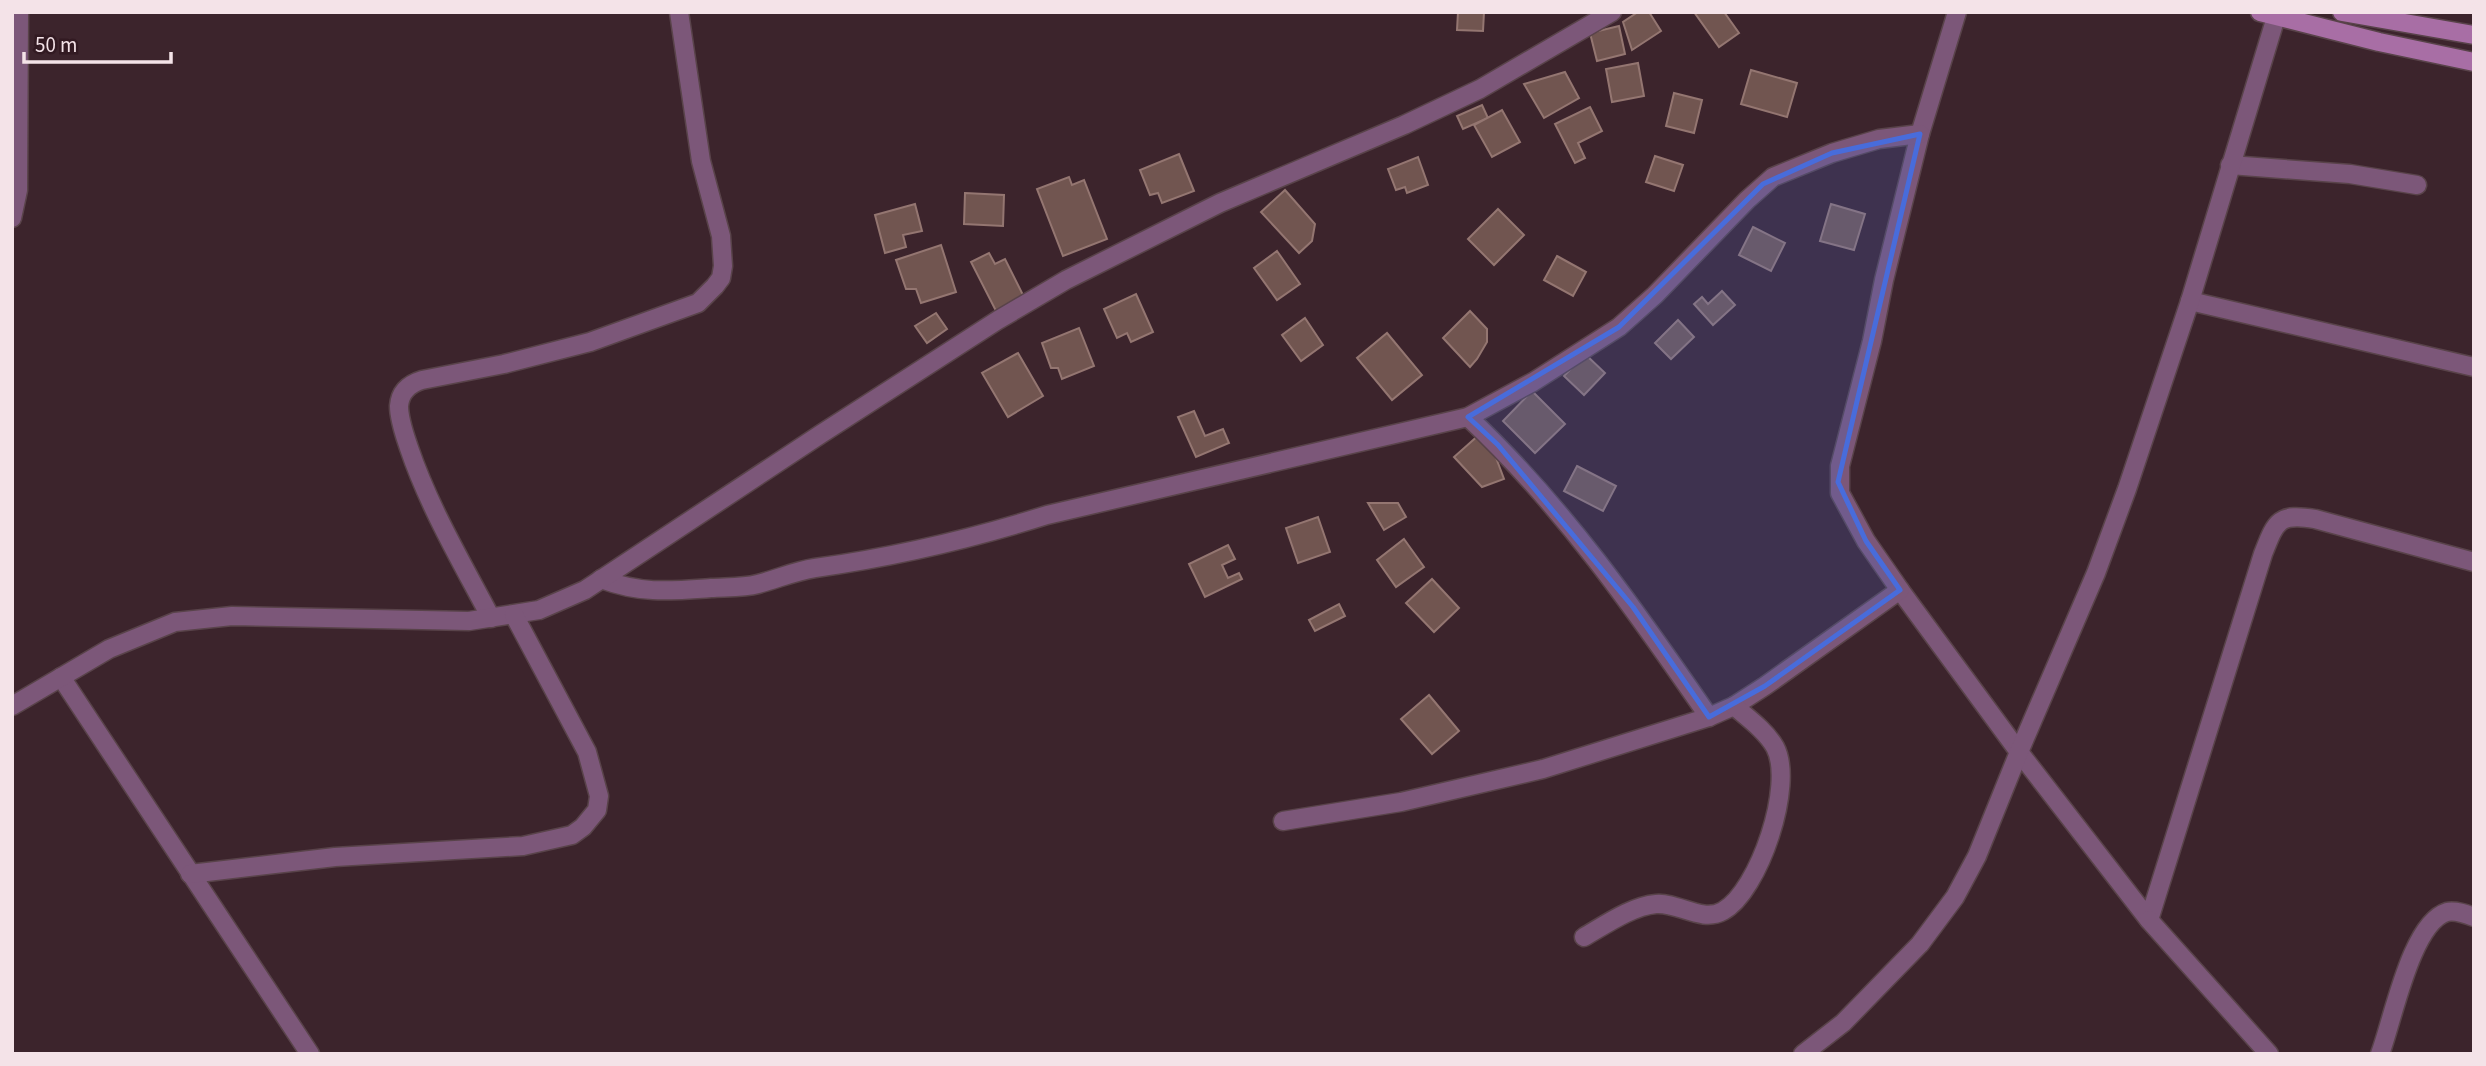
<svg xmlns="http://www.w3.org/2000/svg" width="2486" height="1066" font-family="'Source Sans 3',sans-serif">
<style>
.building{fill:#715550;stroke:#947671;stroke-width:2}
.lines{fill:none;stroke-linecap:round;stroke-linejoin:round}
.minor-casing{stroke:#59434a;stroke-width:21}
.secondary-casing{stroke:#59434a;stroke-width:21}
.minor{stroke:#7c5779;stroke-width:18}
.secondary{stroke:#a86ea5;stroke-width:18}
.marked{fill:#486cdb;fill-opacity:0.2;stroke:#486cdb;stroke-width:5;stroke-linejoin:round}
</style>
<rect width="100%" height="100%" fill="#3c242c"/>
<g class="building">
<polygon points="1458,12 1484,12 1483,31 1457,30"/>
<polygon points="1638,12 1649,12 1661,31 1632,50 1623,22"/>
<polygon points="1694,12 1724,12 1739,33 1719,47"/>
<polygon points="1619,26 1625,54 1597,61 1590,33"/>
<polygon points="1638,63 1644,96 1612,102 1606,69"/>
<polygon points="1751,70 1797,83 1787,117 1741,104"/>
<polygon points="1565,72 1579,98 1544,118 1524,84"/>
<polygon points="1674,93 1702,100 1694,133 1666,126"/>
<polygon points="1482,105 1488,118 1463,129 1457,116"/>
<polygon points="1590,107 1602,131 1578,143 1585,158 1575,163 1555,124"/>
<polygon points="1502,110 1520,142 1492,157 1474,125"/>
<polygon points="1179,154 1194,191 1162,203 1158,193 1150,195 1140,170"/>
<polygon points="1655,156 1683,165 1674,191 1646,182"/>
<polygon points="1418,157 1428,185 1407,193 1405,187 1396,190 1388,169"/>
<polygon points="1069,177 1072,185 1084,180 1107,239 1063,256 1037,189"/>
<polygon points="1285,190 1315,224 1312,241 1299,253 1261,212"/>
<polygon points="965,193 1004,195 1003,226 964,224"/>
<polygon points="915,204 922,231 903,235 906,247 885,253 875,215"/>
<polygon points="1831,204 1865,214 1854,250 1820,241"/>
<polygon points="1498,209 1524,235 1494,265 1468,239"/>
<polygon points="1753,227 1785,243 1771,271 1739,255"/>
<polygon points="941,245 956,292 921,303 916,289 906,289 896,260"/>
<polygon points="1277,251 1300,284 1277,300 1254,268"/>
<polygon points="989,253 995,264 1005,259 1024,297 996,311 971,262"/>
<polygon points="1557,256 1586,272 1573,296 1544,280"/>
<polygon points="1722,291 1735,305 1713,325 1694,304 1702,297 1708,304"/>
<polygon points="1136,294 1153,332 1131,342 1127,333 1117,338 1104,309"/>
<polygon points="1470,311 1487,329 1487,342 1477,359 1470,367 1443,338"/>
<polygon points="936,313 947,329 927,343 915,326"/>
<polygon points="1305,318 1323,345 1301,361 1282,335"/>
<polygon points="1678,320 1694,337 1671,359 1655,343"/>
<polygon points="1079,328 1094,366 1062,379 1058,368 1051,368 1042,343"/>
<polygon points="1387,333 1422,375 1392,400 1357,358"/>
<polygon points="1018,353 1043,396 1008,417 982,373"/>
<polygon points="1585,354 1605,373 1584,395 1564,376"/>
<polygon points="1532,391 1565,424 1535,453 1503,421"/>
<polygon points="1194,411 1205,436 1223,429 1229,443 1196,457 1178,417"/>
<polygon points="1480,434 1492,447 1504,479 1482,487 1454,457"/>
<polygon points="1577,466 1616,486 1603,511 1564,491"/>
<polygon points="1368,503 1398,503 1406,517 1384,530"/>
<polygon points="1318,517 1330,552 1298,563 1286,528"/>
<polygon points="1404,539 1424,567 1396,587 1377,560"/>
<polygon points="1228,545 1235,559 1222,565 1228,578 1239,573 1242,579 1205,597 1189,564"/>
<polygon points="1432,579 1459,608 1434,632 1406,603"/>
<polygon points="1339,604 1345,616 1315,631 1309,620"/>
<polygon points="1429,695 1459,731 1432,754 1401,719"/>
</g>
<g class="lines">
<g class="minor-casing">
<g id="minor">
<path d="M 1957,12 L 1920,134 L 1884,280 L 1872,341 L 1840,466 L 1840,493 L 1866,541 L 1900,590 L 2019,752 L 2149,920 L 2263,554 C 2276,521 2278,513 2315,519 L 2474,562"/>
<polyline points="2230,165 2350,174 2417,185"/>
<polyline points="12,218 18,190 19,12"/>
<polyline points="2190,301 2474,367"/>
<path d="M 1468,417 C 1562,505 1636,611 1709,717"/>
<path d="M 601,579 C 641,594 670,591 711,588 C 726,587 743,588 758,584 C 777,579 795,571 815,568 C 894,557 971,539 1047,515 L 1468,417 L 1533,382 L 1619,327 L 1655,295 L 1747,200 L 1773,177 L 1832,153 L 1879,139 L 1920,134"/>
<path d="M 491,618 C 462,563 429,507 409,448 C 405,436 399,420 399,406 C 400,392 409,384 422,380 L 504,364 L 590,342 L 698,303 L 715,286 L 721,278 L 723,266 L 721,236 L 701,161 L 679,12"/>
<polyline points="61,677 310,1054"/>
<polyline points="12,706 109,649 175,622 232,616 469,621 539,610 585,590 821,434 998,320 1066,280 1220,203 1404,125 1480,89 1612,12"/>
<polyline points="1283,821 1401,802 1543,769 1709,717 1734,706 1765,686 1900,590"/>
<polyline points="190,874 335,857 523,846 572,835 583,827 597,810 599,796 587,752 514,615"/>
<polyline points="2149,920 2269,1054"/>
<path d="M 1584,937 C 1605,925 1632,906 1656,904 C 1678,902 1702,923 1723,911 C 1759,891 1795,784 1775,747 C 1766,731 1748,718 1734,706"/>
<polyline points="1803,1054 1843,1023 1920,944 1955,897 1977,856 2019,752 2096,573 2127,489 2190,301 2276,17"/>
<path d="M 2380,1054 C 2393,1020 2411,923 2447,912 C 2455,910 2466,914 2474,917"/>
</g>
</g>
<g class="secondary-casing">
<g id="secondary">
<polyline points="2260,12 2379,42 2474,62"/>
<polyline points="2342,12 2474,35"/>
</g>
</g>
<use href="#minor" class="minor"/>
<use href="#secondary" class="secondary"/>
</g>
<path class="marked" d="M 1920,134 L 1838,482 L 1866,541 L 1900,590 L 1765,686 L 1709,717 L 1633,607 L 1498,445 L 1468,417 L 1619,327 L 1763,184 L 1832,153 Z"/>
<rect width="2486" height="1066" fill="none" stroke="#f4e3e8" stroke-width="28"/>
<path d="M24 52v10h147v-10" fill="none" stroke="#f4e3e8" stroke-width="3.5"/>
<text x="35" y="52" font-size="21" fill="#f4e3e8" stroke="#321a22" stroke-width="5" paint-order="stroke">50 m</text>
</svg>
